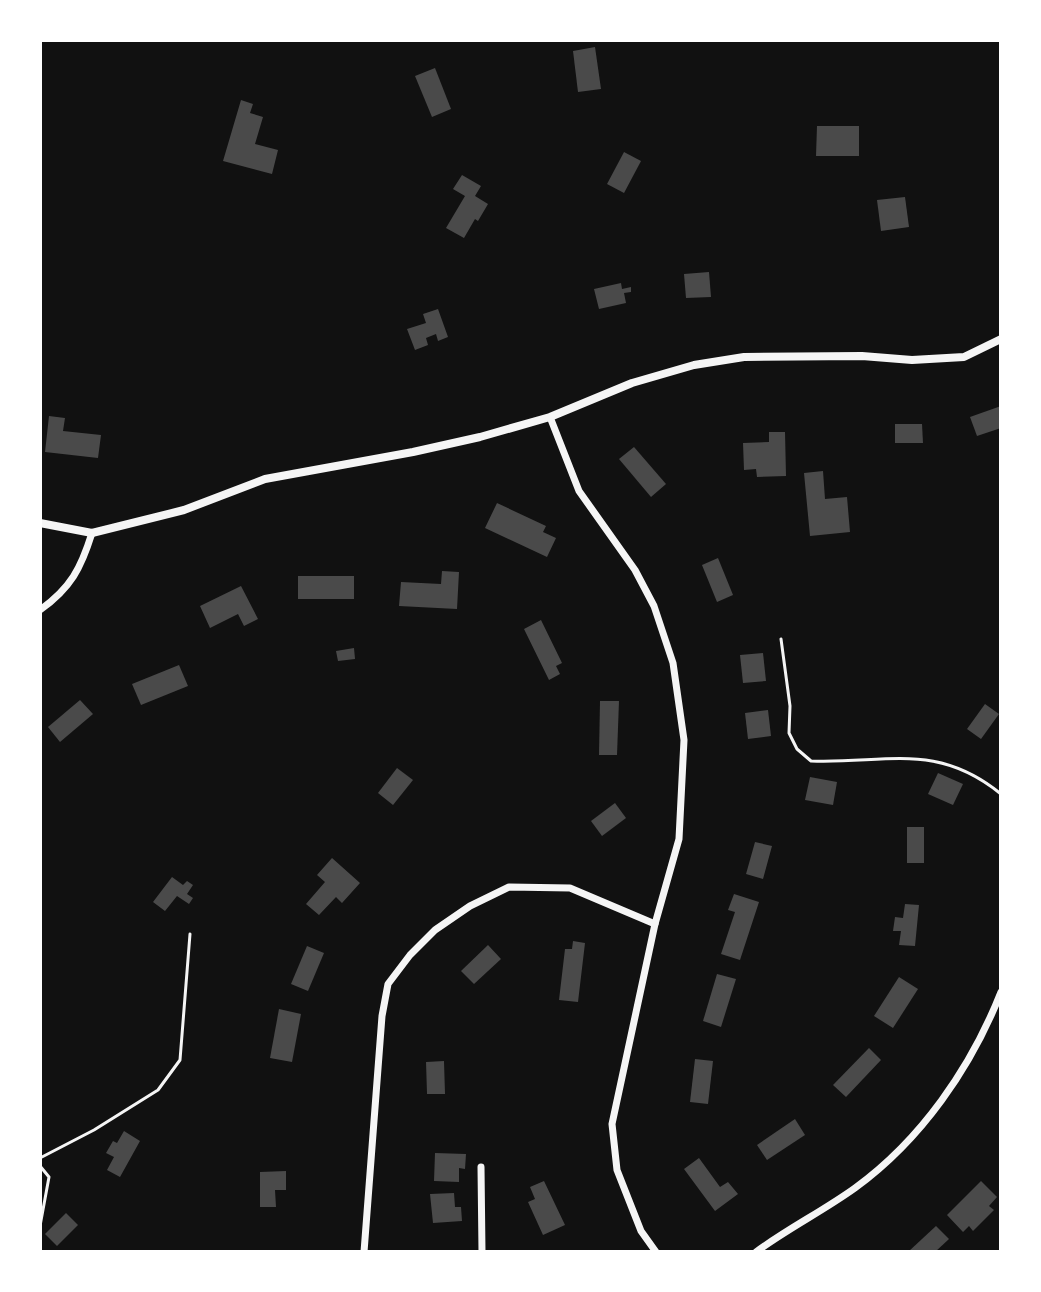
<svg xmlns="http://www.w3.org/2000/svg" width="1041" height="1292" font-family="Helvetica,sans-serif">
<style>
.building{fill:#4a4a4a}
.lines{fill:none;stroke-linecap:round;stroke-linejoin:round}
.service{stroke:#f5f5f5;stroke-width:3}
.minor{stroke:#f5f5f5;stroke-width:7}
.tertiary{stroke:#f5f5f5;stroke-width:8}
</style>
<rect width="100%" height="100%" fill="#111"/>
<g class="building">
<polygon points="595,47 601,89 578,92 573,51"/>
<polygon points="435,68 451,109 432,117 415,76"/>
<polygon points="241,100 253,104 250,113 263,117 255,144 278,150 272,174 223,161"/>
<polygon points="817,126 859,126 859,156 816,156"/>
<polygon points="624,152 641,161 624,193 607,184"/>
<polygon points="462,175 481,186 475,196 488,204 478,221 475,219 464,238 446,228 465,196 453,189"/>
<polygon points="905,197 909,227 881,231 877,200"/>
<polygon points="709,272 711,297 686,298 684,274"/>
<polygon points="621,283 622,289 631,287 631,292 624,293 626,303 599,309 594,289"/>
<polygon points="438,309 448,337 438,341 436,334 426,338 428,345 415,350 407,329 426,323 423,314"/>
<polygon points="1001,406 1001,428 977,436 970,417"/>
<polygon points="49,416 65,418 63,431 101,435 98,458 45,452"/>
<polygon points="895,424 922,424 923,443 895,443"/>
<polygon points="769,432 785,432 786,476 757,477 756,469 744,470 743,443 769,442"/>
<polygon points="634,447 666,484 651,497 619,459"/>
<polygon points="823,471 825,499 847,497 850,532 810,536 804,473"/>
<polygon points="497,503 546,526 543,532 556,538 547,557 485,528"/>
<polygon points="718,558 733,595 717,602 702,565"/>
<polygon points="442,571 459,572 457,609 399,606 401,582 441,584"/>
<rect x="298" y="576" width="56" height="23"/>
<polygon points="241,586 258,619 244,626 238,614 210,628 200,606"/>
<polygon points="541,620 562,663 556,666 560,674 549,680 524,629"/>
<polygon points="354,648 355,659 338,661 336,651"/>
<polygon points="763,653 766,681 743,683 740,655"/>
<polygon points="179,665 188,686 141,705 132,684"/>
<polygon points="80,700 93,714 60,742 48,727"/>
<polygon points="600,701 619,701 617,755 599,755"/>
<polygon points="985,704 999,714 981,739 967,729"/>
<polygon points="768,710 771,736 748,739 745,713"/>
<polygon points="397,768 413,780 393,805 378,793"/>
<polygon points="938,773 963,784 953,805 928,794"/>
<polygon points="810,777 837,782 833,805 805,800"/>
<polygon points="615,803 626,818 602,836 591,821"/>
<rect x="907" y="827" width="17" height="36"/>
<polygon points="755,842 772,846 763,879 746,874"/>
<polygon points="332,858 360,883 342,903 336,897 319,915 306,904 325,882 317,875"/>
<polygon points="172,877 183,885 187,881 193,885 187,894 193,898 189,904 177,896 165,911 153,902"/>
<polygon points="734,894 759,902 740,960 721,954 735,912 728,910"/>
<polygon points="905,904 919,905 915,946 899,945 901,931 893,931 895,917 903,918"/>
<polygon points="573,941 585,943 578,1002 559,1000 565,949 572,949"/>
<polygon points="488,945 501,959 474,984 461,971"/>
<polygon points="307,946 324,953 308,991 291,984"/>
<polygon points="717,974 736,979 721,1027 703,1021"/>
<polygon points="899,977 918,989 893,1028 874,1016"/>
<polygon points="279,1009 301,1014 292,1062 270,1058"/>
<polygon points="869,1048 881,1060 846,1097 833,1085"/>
<polygon points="695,1059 713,1061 708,1104 690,1102"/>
<polygon points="444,1061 445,1094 427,1094 426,1062"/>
<polygon points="795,1119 805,1135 767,1160 757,1145"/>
<polygon points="124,1131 140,1141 120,1177 107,1170 114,1157 106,1153 113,1141 117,1143"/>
<polygon points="435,1153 466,1154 465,1169 459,1168 459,1182 434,1181"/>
<polygon points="699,1158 720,1187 728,1182 738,1194 715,1211 684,1169"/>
<polygon points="286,1171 286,1190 275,1190 276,1207 260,1207 260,1172"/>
<polygon points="544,1181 565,1225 543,1235 528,1202 535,1199 530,1187"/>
<polygon points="981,1181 997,1197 989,1206 994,1210 973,1231 969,1226 963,1232 947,1215"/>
<polygon points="454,1193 455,1207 461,1207 462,1221 433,1223 430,1194"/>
<polygon points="66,1213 78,1225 57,1246 45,1234"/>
<polygon points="936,1226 949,1239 935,1252 908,1252"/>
</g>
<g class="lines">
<g class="service">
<path d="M 781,639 L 790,706 L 789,733 L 797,749 L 811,761 C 886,764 936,741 1001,794"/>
<polyline points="40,1158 94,1130 158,1090 180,1060 190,934"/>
<polyline points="40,1166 49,1177 40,1226"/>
<polyline points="40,1242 40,1252"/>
</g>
<g class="minor">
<polyline points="550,417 579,491 635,570 654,606 673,663 684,740 679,839 655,924 612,1124 617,1170 641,1231 656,1252"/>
<path d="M 40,610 C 71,588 81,568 92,533"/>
<polyline points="481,1167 482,1252"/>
<polyline points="364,1252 382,1016 388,984 410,955 435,930 470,906 509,887 570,888 655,924"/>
<path d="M 756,1252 C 787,1229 823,1211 855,1188 C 921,1140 971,1068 1001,992"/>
</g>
<polyline class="tertiary" points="40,523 92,533 184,510 265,479 413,452 480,437 550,417 632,383 694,365 744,357 862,356 912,360 964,357 1001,339"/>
</g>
<rect width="1041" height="1292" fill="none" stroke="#ffffff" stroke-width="84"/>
</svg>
